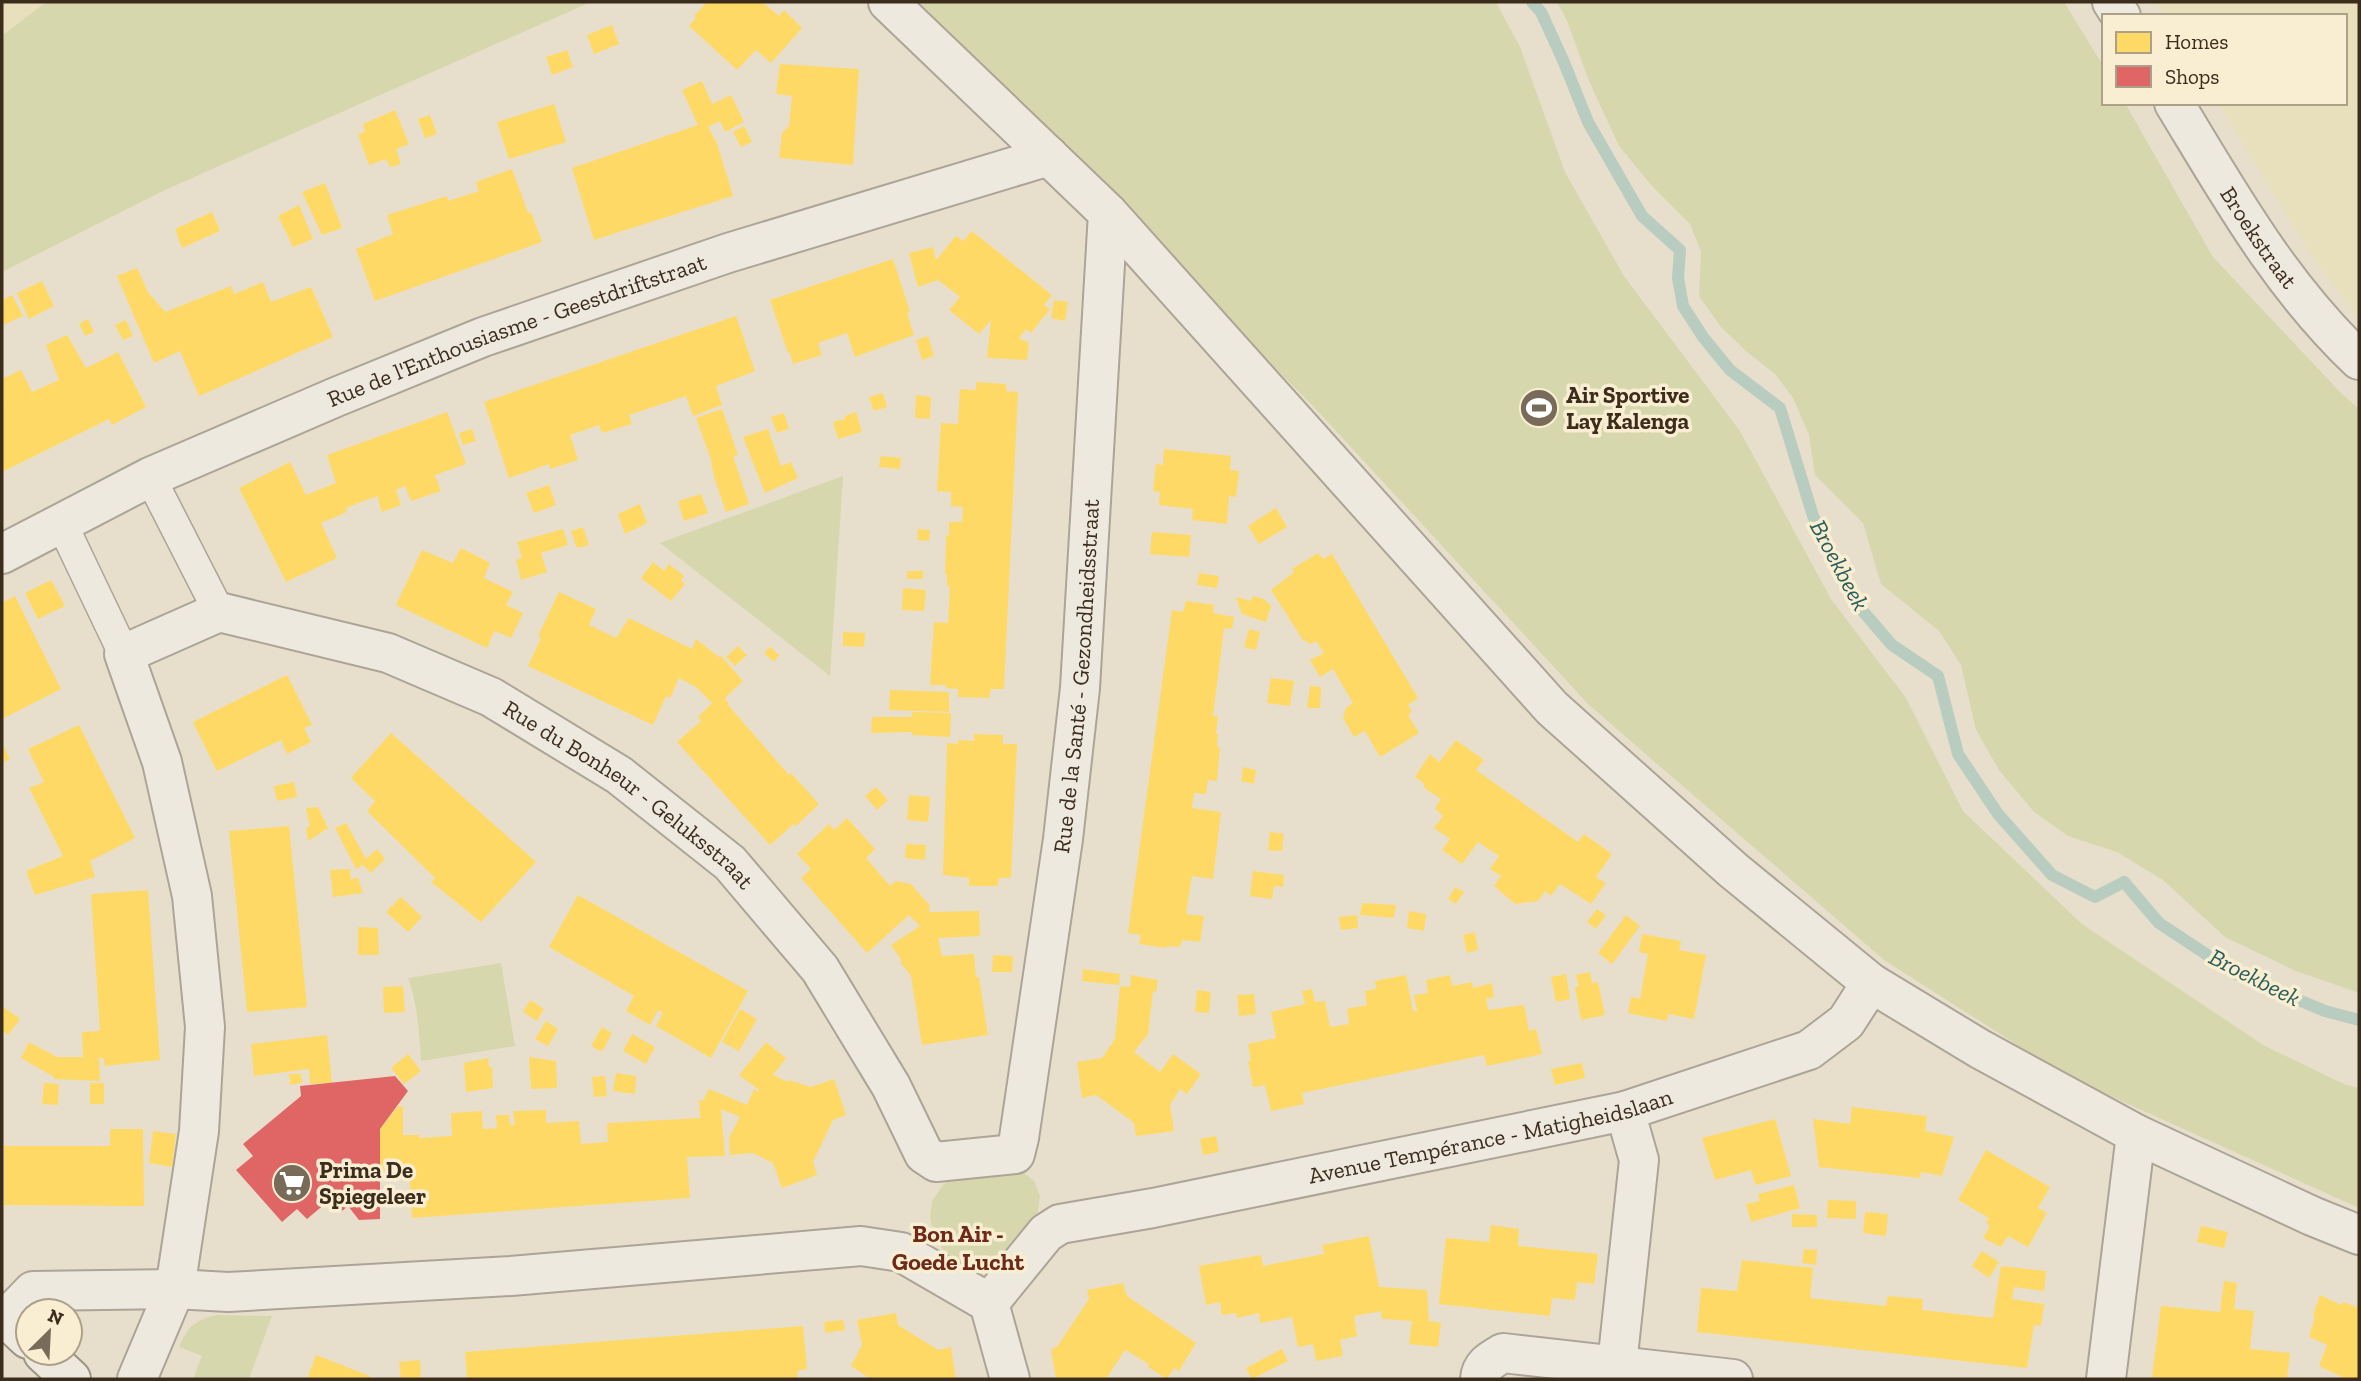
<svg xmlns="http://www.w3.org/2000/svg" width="2361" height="1381" font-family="'Zilla Slab',serif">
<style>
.farmland{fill:#e8dfbc}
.green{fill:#d7d7ad}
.homes{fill:#ffd966}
.shops{fill:#e06666}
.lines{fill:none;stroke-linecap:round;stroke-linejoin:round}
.stream{stroke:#b8ccc0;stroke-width:12}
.pedestrian-casing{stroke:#aca496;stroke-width:33}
.minor-casing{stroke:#aca496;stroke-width:42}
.secondary-casing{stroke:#9c9385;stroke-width:42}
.pedestrian{stroke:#eee9df;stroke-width:30}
.minor{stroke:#eee9df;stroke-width:38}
.secondary{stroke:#eee9df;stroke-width:38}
.labels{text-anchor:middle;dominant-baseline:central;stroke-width:7;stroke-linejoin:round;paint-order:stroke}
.street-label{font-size:23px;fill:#3c2c1c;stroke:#f9eed2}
.poi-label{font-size:23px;font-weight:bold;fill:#3c2c1c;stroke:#f9eed2;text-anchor:start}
.water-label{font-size:24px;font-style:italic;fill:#2a5d5a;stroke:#f9eed2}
.neighbourhood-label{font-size:24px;font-weight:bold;fill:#6d2a18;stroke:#f9eed2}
</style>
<rect width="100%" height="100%" fill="#e7dfcc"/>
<g class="farmland">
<polygon points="2,2 46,2 2,36"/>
<polygon points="2156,2 2359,2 2359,319 2314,260 2218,103 2345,103 2345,16 2165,16"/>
</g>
<g class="green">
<polygon points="46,2 591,2 165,190 2,272 2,36"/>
<polygon points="910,2 1496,2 1520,47 1565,172 1624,276 1740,431 1831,599 1906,698 1963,811 2082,924 2265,1046 2346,1085 2359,1088 2359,1208 2066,1076 1884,960 1589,705 1313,406"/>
<polygon points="1557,2 2064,2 2104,67 2104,103 2125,103 2213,257 2340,392 2359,409 2359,993 2296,971 2225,937 2163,880 2117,852 2068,836 2034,812 1999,770 1976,730 1961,665 1939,631 1881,584 1863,523 1815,475 1809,435 1793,398 1775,374 1747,352 1721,327 1699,296 1701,252 1690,224 1652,186 1619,146 1589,81 1567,21"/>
<polygon points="843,476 830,676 660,543"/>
<path d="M 501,963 L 515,1046 L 421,1061 C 419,1033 418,1005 408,978 Z"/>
<polygon points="1018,1168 1034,1181 1040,1196 1037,1217 999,1268 980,1275 961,1271 946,1256 936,1237 930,1219 932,1201 943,1185 957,1174"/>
<path d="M 217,1315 L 272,1316 L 249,1379 L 193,1379 L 202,1356 L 179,1347 C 187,1327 195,1320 217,1315 Z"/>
</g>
<g class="homes">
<polygon points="707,2 762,2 779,16 784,10 802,28 771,63 756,50 737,70 689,26 696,18 694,16"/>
<polygon points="612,25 619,44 594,54 587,35"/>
<polygon points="567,50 573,67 552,75 546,57"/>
<polygon points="780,64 859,69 853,165 779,158 782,133 789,126 792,96 776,94"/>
<polygon points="702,81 712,104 731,95 744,122 725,132 720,121 708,127 717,143 733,196 594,240 572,168 698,125 682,90"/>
<polygon points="554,104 566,142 509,159 497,122"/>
<polygon points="395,110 409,144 396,149 401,164 390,167 386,159 369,165 358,134 365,132 363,124"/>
<polygon points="430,115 437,134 425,138 418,119"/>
<polygon points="744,126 752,142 741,147 733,132"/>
<polygon points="512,169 528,213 531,212 542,242 375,301 356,249 393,234 387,215 447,196 448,201 479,191 476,182"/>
<polygon points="325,183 342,228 322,235 302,192"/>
<polygon points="299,205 313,239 293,247 278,216"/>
<polygon points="212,212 220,231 182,248 175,229"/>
<polygon points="972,231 1052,295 1044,305 1050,309 1031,333 1026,329 1019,338 1029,343 1027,360 987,358 991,320 979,334 949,310 960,297 938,280 918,287 909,253 933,247 936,260 956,236 963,241"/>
<polygon points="893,259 910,312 907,313 914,335 855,357 847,333 818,343 822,355 793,364 790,353 788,353 770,300"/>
<polygon points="137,268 148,292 165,312 231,286 234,294 263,282 271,302 311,287 333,337 199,396 180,351 154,363 117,276"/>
<polygon points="42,281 54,306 29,319 17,293"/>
<polygon points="12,295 23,316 3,325 2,300"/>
<polygon points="1054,300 1068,302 1065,321 1051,318"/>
<polygon points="736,316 755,371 716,386 722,405 693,416 686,396 629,415 632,424 602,433 599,425 570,435 578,460 550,469 549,464 509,478 484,402"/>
<polygon points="88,319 94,332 85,336 79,324"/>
<polygon points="126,320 133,336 123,340 115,325"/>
<polygon points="67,335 86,368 118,352 146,407 112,425 109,419 2,472 2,409 4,408 2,403 2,379 21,370 32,392 59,380 46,345"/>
<polygon points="928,336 934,356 922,360 916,340"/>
<polygon points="976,382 1006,384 1006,391 1018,392 1004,689 991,689 989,698 958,697 958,689 946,688 946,685 930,685 934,622 948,623 950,586 947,586 947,574 945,574 946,535 949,536 949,522 962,522 963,507 951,506 951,492 937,491 941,423 958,424 960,389 976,390"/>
<polygon points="883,393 887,407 874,411 869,397"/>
<polygon points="916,395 931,397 930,419 915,418"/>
<polygon points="722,409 738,455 733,456 749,504 726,512 715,480 711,463 712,462 696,418"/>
<polygon points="447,412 466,464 435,475 441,491 411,501 405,486 396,490 401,505 382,512 377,496 346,508 347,512 321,523 337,558 286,582 239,488 290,462 306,495 336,483 327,455"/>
<polygon points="856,412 862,432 838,439 833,422 845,419 845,416"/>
<polygon points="784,413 789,429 777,433 771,417"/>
<polygon points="472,429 476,441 463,445 459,433"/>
<polygon points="768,429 781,466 791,462 798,478 765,493 743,437"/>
<polygon points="1164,449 1231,456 1230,470 1239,471 1236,497 1229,496 1227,524 1192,520 1193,509 1159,505 1160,492 1153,491 1156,464 1163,465"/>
<polygon points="881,456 901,458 900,469 879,467"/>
<polygon points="549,485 556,505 534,513 526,493"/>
<polygon points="701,494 708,513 684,521 678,501"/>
<polygon points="640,504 647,523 625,534 618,514"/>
<polygon points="1276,508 1287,527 1259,544 1248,526"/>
<polygon points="583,527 589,545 577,548 571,531"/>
<polygon points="563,529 568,545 541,553 547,572 521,580 516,560 522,558 517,542"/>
<polygon points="918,529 930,530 929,541 917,540"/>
<polygon points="1152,532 1191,535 1189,557 1150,554"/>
<polygon points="461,548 490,563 484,578 513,592 506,605 523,613 511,638 494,631 487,648 396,605 422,550 453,563"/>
<polygon points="1318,553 1323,559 1332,554 1418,698 1408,705 1412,712 1408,715 1419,733 1380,757 1365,731 1354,737 1343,718 1346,708 1353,703 1333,669 1320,677 1310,660 1324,653 1316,641 1311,644 1303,640 1271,590 1294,572 1292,569"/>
<polygon points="653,562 664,571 669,564 684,576 681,580 685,584 671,601 641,578"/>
<rect x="907" y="571" width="16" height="8"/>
<polygon points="1199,573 1219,576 1217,588 1197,585"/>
<polygon points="51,580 65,606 38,619 25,593"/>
<polygon points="903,588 926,590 924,611 902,610"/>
<polygon points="559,592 596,609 589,625 616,638 629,618 692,649 696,639 719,657 721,656 743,681 725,698 729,704 728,705 789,775 791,773 819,804 796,826 794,824 770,845 677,742 701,721 698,717 712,703 696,687 679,678 670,698 666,696 653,725 528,666 541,638 538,636"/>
<polygon points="15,596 61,689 2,719 2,603"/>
<polygon points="1253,596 1264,599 1271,606 1266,622 1242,614 1236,597 1251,601"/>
<polygon points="1186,601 1214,605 1213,613 1234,617 1232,629 1224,628 1213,716 1218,716 1216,734 1218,734 1217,747 1220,747 1217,781 1208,780 1206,794 1194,793 1192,808 1221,812 1213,879 1192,876 1186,914 1204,916 1200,942 1183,940 1179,947 1167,946 1166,948 1139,944 1141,935 1128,933 1172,610 1183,612"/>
<polygon points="1249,629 1260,632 1256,650 1244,647"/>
<polygon points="843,632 865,633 864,647 843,646"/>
<polygon points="738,646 747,655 735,666 726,657"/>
<polygon points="770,647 779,655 774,662 764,653"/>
<polygon points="287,675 312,725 304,728 311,742 287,754 281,740 217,771 193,722"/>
<polygon points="1271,678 1294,681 1290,706 1267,703"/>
<polygon points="1310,686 1321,687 1320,708 1307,708"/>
<polygon points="890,690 949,692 949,712 889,710"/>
<polygon points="912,712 951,713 950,737 912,735 912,732 871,733 872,717 912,717"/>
<polygon points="79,725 135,838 90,861 95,877 35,895 26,871 63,856 29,788 44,782 28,749"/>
<polygon points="391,733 536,862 481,922 431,882 435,878 367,811 375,801 351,778"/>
<polygon points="974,734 1003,735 1003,744 1017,744 1011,878 999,878 998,886 969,886 969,878 943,875 947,743 958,744 958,740 974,741"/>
<polygon points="1456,740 1484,760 1476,770 1578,842 1584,834 1612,854 1596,877 1606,883 1591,904 1560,884 1551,896 1545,891 1538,901 1515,904 1494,886 1501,876 1490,869 1499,856 1478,842 1462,864 1442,850 1450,839 1434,828 1443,816 1435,808 1441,799 1423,787 1425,784 1415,777 1430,754 1439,762"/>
<polygon points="2,743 10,759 2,763"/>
<polygon points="1243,767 1256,770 1254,784 1241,781"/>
<polygon points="294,782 297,797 277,801 274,786"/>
<polygon points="876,787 888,800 877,810 865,796"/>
<polygon points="909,795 930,797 928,822 907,820"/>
<polygon points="318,807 328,828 308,841 306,827 310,827 306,808"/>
<polygon points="847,818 875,849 866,858 890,886 896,881 911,884 930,906 929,912 979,911 980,936 938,938 942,956 974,954 976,977 979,977 988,1035 922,1045 911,976 900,962 902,961 891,945 920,926 909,915 867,953 801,878 811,869 797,854 829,824 834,830"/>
<polygon points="346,823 366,859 377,849 385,859 371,873 363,865 356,869 335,828"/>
<polygon points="289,826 307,1007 247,1012 229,831"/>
<polygon points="1270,832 1284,834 1282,851 1268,850"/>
<polygon points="906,844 926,845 925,860 905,858"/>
<polygon points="350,869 351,879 358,878 363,893 333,897 330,870"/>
<polygon points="1253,871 1284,875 1283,887 1274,886 1272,899 1250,896"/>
<polygon points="1455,887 1464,892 1456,904 1448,899"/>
<polygon points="148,890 160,1060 104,1066 104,1058 99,1058 100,1081 54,1079 54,1077 21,1058 29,1042 57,1057 83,1057 82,1032 100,1031 91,894"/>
<polygon points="578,895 748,991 711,1058 656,1026 663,1013 658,1010 650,1025 626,1011 634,996 549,947"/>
<polygon points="401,897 422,917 408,932 386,912"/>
<polygon points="1362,903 1396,905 1394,918 1360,915"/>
<polygon points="1597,909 1606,915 1596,929 1587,922"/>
<polygon points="1409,911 1426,914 1424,931 1407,928"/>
<polygon points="1357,915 1358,928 1341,930 1339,917"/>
<polygon points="1626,915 1640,926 1612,964 1598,953"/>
<polygon points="358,927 378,928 379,955 358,955"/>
<polygon points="1475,932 1478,950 1467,953 1463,935"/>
<polygon points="1642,934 1681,941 1679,950 1706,955 1694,1019 1668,1014 1667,1021 1628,1013 1631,997 1640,999 1648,954 1639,952"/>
<polygon points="993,955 1013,956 1012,972 992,972"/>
<polygon points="1083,969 1120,974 1119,985 1082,981"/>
<polygon points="1590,972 1592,983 1598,982 1605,1015 1581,1020 1575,987 1579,986 1576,975"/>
<polygon points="1566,974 1570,999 1556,1002 1551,977"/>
<polygon points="1131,975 1158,980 1156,992 1153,991 1148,1034 1134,1052 1160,1072 1173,1054 1201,1074 1187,1094 1180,1089 1170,1105 1174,1131 1136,1136 1134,1123 1129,1119 1096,1095 1082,1098 1077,1062 1102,1058 1115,1039 1120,986 1130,987"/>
<polygon points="1406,975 1413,1011 1417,1011 1414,995 1428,993 1426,980 1450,975 1452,986 1472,982 1473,988 1492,983 1494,997 1486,999 1488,1010 1524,1005 1529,1031 1536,1029 1542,1054 1487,1066 1484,1055 1302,1093 1304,1104 1271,1111 1265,1085 1253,1087 1248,1061 1251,1061 1248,1044 1276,1038 1271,1012 1305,1004 1302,991 1312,989 1315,1002 1325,1001 1330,1027 1349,1024 1347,1009 1367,1005 1365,991 1376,989 1375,981"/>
<polygon points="403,986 405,1012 384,1013 383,987"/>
<polygon points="1197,990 1211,992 1209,1013 1195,1012"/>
<polygon points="1254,994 1256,1014 1239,1016 1237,995"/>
<polygon points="530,1000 544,1009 537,1021 523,1012"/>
<polygon points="2,1006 20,1019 8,1035 2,1030"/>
<polygon points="740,1009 757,1019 739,1051 722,1042"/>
<polygon points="546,1021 558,1029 548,1046 535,1039"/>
<polygon points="602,1027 612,1033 602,1052 591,1046"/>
<polygon points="632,1034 655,1047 646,1064 623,1051"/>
<polygon points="327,1035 332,1083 310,1084 309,1069 254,1076 251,1044"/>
<polygon points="766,1042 786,1058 773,1075 788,1082 789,1080 811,1087 834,1079 846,1115 833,1120 813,1162 817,1175 782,1188 773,1163 753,1153 730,1155 729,1138 740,1117 721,1109 725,1156 687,1157 690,1198 412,1218 409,1175 380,1176 380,1129 398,1106 403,1107 403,1135 419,1135 419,1138 452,1136 451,1113 482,1111 483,1129 497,1128 496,1115 509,1115 510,1125 515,1125 513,1111 546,1110 546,1123 579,1121 581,1144 608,1142 607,1124 609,1123 700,1118 699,1099 703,1101 709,1089 747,1105 754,1089 758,1092 759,1090 739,1075"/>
<polygon points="408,1054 421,1071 404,1084 391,1068"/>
<polygon points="529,1057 556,1061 557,1088 531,1089"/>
<polygon points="488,1058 489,1067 492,1067 493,1088 466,1092 464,1063"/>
<polygon points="1582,1063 1585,1078 1555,1085 1551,1069"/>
<polygon points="616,1073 636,1076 635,1094 613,1091"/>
<polygon points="289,1074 301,1074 302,1083 290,1085"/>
<polygon points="605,1076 607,1096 594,1097 592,1077"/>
<polygon points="44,1083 59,1084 58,1105 42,1104"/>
<rect x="90" y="1083" width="14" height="21"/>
<polygon points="1852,1107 1927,1116 1925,1131 1954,1137 1942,1176 1921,1172 1920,1178 1819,1167 1813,1119 1850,1124"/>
<polygon points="1775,1119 1791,1176 1756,1185 1751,1170 1715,1180 1702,1138"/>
<polygon points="110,1129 143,1129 144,1206 4,1205 4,1146 110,1146"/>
<polygon points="153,1131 176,1134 172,1167 149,1163"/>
<polygon points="1216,1136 1219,1152 1203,1155 1200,1139"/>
<polygon points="1986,1150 2050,1187 2038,1208 2047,1213 2028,1247 2008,1236 2001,1247 1983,1238 1990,1226 1986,1223 1989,1218 1958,1200"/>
<polygon points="1794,1185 1800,1208 1751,1222 1746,1204 1760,1201 1758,1194"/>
<polygon points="1828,1200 1856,1201 1856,1219 1827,1218"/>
<polygon points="1865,1212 1888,1214 1886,1236 1863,1233"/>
<polygon points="1792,1214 1817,1215 1817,1227 1792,1227"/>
<polygon points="1491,1225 1519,1229 1518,1246 1598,1254 1594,1284 1577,1282 1575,1300 1552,1298 1550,1316 1439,1304 1446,1238 1489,1242"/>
<polygon points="2201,1226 2228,1232 2224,1248 2197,1242"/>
<polygon points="1369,1236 1379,1287 1427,1290 1429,1321 1441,1323 1438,1347 1409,1344 1412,1321 1382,1319 1381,1311 1354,1316 1357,1336 1340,1340 1343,1356 1316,1361 1313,1344 1298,1347 1292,1317 1260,1323 1259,1313 1237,1318 1236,1313 1222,1315 1220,1302 1206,1305 1199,1266 1261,1255 1263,1266 1324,1254 1322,1245"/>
<polygon points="1804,1249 1817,1250 1816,1265 1802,1263"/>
<polygon points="1982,1251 1999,1262 1989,1278 1972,1266"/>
<polygon points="1742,1260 1813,1268 1810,1298 1886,1306 1888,1296 1923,1299 1922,1310 1993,1318 2001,1266 2046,1271 2044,1291 2014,1287 2012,1299 2044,1304 2041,1326 2034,1325 2027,1368 1697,1332 1701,1288 1737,1291"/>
<polygon points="2224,1281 2237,1283 2234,1309 2254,1311 2250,1349 2290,1353 2287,1379 2174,1379 2152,1377 2161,1306 2220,1312"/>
<polygon points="1123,1283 1127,1296 1196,1343 1179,1371 1174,1368 1167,1379 1148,1367 1149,1364 1125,1350 1106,1379 1056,1379 1051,1349 1057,1347 1089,1299 1087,1290"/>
<polygon points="2320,1295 2341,1305 2343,1302 2359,1308 2359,1379 2346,1379 2319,1366 2327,1345 2309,1337 2315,1316 2313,1315"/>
<polygon points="896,1313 898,1325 938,1350 951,1347 956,1379 871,1379 851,1366 862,1345 857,1320"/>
<polygon points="843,1320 845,1330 825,1333 824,1322"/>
<polygon points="803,1326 807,1369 797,1371 798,1379 467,1379 465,1352"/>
<polygon points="1282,1349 1288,1361 1252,1379 1246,1368"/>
<polygon points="316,1355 370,1376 368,1379 307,1379"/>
<polygon points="420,1360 421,1379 401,1379 399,1362"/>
</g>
<polygon class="shops" points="395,1076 408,1091 380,1129 380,1219 359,1220 348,1206 342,1211 332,1198 307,1219 297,1209 282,1222 236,1170 253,1156 243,1144 301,1096 300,1086"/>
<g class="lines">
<polyline class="stream" points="1532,2 1541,12 1563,60 1588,122 1642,216 1680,250 1678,278 1683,306 1703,337 1730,370 1780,408 1813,516 1861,609 1892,645 1938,676 1958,754 1998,814 2052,875 2095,897 2124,882 2159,923 2236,974 2325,1011 2359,1020"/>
<g class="pedestrian-casing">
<g id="pedestrian">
<polyline points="150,477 219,612"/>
<polyline points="61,522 124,654"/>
</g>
</g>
<g class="minor-casing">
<g id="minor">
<polyline points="888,2 1108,213 1552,708 1733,870 1871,983 1980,1049 2136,1134 2312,1216 2359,1235"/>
<polyline points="2112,2 2121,16"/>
<path id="s1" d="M 2174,103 C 2230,195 2280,285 2359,360"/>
<path id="s2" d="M 2,554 L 150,477 L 336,397 L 483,337 L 728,253 L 1049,156"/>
<polyline points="6,1319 33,1291 175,1289 228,1292 511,1276 861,1246 901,1252 989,1303"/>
<polyline points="1617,1365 1639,1160 1625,1111"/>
<path id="s3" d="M 137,1379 L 175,1289 L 199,1131 L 205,1027 L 192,896 L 162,762 L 124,654 L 219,612 L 388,653 L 491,697 L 619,775 L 730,863 L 820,969 L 891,1086 L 924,1154 L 936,1162 L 1015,1154 L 1019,1138 L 1063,839 L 1080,688 L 1108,213"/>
<path id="s4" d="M 1010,1379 L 989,1303 L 1046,1233 L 1060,1224 L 1153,1208 L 1625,1111 L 1809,1050 L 1846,1022 L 1871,983"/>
<path d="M 1480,1379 C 1481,1365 1491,1360 1503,1353 L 1733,1379"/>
<polyline points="2106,1379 2136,1134"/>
</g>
</g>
<g class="secondary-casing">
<g id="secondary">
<polyline points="2,1315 28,1339"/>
<polyline points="43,1353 71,1379"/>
</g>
</g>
<use href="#pedestrian" class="pedestrian"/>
<use href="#minor" class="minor"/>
<use href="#secondary" class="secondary"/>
</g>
<defs>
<g id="stadium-disc" transform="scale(2.0125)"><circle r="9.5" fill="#786b5a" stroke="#f9eed2"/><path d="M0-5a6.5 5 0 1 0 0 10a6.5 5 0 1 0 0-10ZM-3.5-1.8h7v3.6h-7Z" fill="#fff"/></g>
<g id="supermarket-disc" transform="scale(2.0125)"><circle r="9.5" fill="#786b5a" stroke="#f9eed2"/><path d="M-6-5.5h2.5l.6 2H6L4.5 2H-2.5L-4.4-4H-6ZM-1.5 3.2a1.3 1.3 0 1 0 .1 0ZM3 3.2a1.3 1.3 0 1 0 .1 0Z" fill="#fff"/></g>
</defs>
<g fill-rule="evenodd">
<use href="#stadium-disc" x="1539" y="408"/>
<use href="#supermarket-disc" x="292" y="1183"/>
</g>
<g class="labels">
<g class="street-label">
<text stroke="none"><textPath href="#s1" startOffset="159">Broekstraat</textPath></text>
<text stroke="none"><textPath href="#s2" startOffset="562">Rue de l'Enthousiasme - Geestdriftstraat</textPath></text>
<text stroke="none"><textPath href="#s3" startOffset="2354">Rue de la Santé - Gezondheidsstraat</textPath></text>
<text stroke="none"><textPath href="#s3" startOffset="1304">Rue du Bonheur - Geluksstraat</textPath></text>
<text stroke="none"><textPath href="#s4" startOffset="625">Avenue Tempérance - Matigheidslaan</textPath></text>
</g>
<g class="poi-label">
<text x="1566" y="395">Air Sportive<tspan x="1566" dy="26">Lay Kalenga</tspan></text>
<text x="319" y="1170">Prima De<tspan x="319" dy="26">Spiegeleer</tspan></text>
</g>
<g class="water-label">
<text transform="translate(1840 565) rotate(62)">Broekbeek</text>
<text transform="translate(2255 977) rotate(27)">Broekbeek</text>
</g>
<g class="neighbourhood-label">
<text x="958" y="1233">Bon Air -<tspan x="958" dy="28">Goede Lucht</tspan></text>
</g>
</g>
<rect width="2361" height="1381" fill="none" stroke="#3c2c1c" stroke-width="7"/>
<rect x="2102" y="14" width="245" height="91" fill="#f9eed2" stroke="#ada089" stroke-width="2"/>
<rect x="2116" y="32" width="35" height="21" fill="#ffd966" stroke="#ada089" stroke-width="2"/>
<text x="2165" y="49" font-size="21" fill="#3c2c1c">Homes</text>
<rect x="2116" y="66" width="35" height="21" fill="#e06666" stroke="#ada089" stroke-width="2"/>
<text x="2165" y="84" font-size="21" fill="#3c2c1c">Shops</text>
<g transform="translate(49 1332) rotate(24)"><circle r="33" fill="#f9eed2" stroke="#ada089" stroke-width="2"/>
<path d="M0-5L12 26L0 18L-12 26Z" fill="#786b5a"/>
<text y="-10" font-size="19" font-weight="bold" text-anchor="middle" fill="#3c2c1c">N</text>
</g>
</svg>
